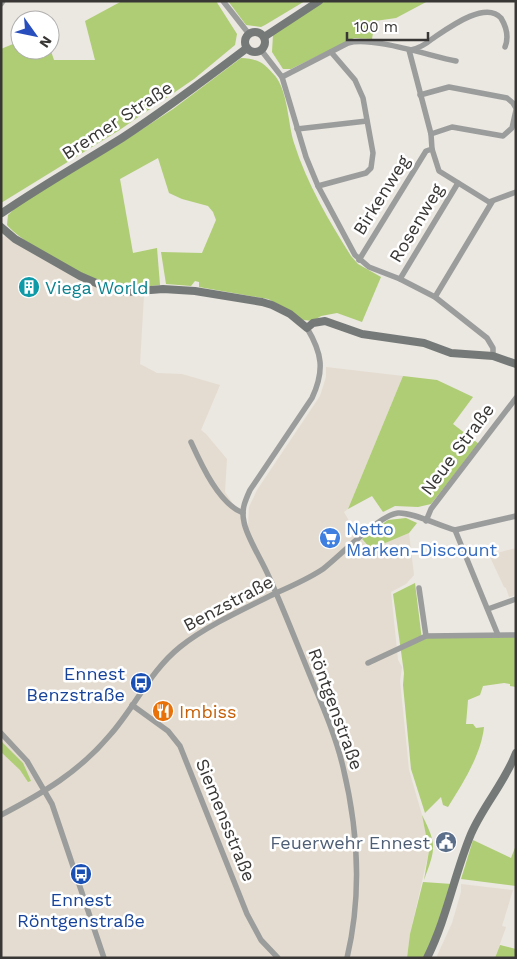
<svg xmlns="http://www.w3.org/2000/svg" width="517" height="959" font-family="'Work Sans',sans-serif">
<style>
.built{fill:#e4dcd0}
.green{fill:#aecd74}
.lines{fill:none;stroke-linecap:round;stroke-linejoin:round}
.street{stroke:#9b9d9c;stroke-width:5.5}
.secondary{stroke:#757a78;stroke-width:8}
.labels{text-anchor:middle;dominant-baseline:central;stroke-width:5;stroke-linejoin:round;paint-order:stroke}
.street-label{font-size:18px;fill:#393735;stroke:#fff}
.culture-label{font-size:18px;fill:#0d838f;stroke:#fff;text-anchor:start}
.shop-label{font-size:18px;fill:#366cbe;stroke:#fff;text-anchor:start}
.transit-label{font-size:18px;fill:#164399;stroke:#fff;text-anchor:end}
.food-label{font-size:18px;fill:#c56008;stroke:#fff;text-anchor:start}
.service-label{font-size:18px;fill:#4e5e75;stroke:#fff;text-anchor:end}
</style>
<rect width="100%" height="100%" fill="#ebe7e1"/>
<g class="built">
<polygon points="6,236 14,242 95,287 121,295 144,295 140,364 157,373 182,374 220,385 201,430 206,434 227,459 225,492 248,526 249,507 257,490 320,396 326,377 326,367 403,376 348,509 344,512 357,535 371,549 409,533 414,575 406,584 391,592 398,660 402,667 400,681 409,770 422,815 429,851 410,934 407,958 1,958 1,237"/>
<polygon points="516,548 516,595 509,597 506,588 504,587 489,555"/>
<polygon points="461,884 513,890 502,926 506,927 495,958 436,958 452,923 461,892"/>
</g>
<g class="green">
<polygon points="122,1 216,1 237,34 235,45 194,79 118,131 1,203 1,49 20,41 20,50 50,50 50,48 54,60 95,60 85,21"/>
<polygon points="228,1 305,1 265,25 261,27 246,25"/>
<polygon points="324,1 428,1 396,18 375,21 372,39 354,38 291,69 283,69 272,52 273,35"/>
<path d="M 241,58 C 259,59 264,63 276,77 C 288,93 288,124 294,143 C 307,184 329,221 351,256 L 358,264 L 381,277 L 362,322 L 337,313 L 321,316 L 313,321 L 303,320 L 287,309 L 268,299 L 199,287 L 199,282 L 195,281 L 191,286 L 166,284 L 161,252 L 202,253 L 216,220 L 213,212 L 208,206 L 182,199 L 169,193 L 158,158 L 120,179 L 133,253 L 157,248 L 160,285 C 149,286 137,289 126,288 C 101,287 22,244 7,225 L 8,215 L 19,204 L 121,143 L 173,109 Z"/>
<polygon points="403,376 437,380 473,397 453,424 479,444 431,504 418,507 395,506 383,512 372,496 348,509"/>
<polygon points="406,518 417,523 409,533 371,549 362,539 388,520"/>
<path d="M 415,583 L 422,640 L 428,638 L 516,637 L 516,687 L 510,686 L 510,684 L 504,683 L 483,686 L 480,695 L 468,700 L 466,724 L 473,724 L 476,728 L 484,727 C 481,755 463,783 448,807 L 443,805 L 441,797 L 425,813 L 411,769 L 403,685 L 404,673 L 393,594 Z"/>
<polygon points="1,741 23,763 31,781 28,782 20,770 1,752"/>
<path d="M 422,815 C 437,845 436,848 424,880 L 429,851 Z"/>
<polygon points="473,840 511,858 516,845 516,886 461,879"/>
<polygon points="423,882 452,884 443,915 424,958 407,958 410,934"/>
<polygon points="500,945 516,949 516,958 495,958"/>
</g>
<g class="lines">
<g class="street">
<polyline points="223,1 249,34"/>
<polyline points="1,4 3,1"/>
<polyline points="261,50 282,77 306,157 318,186 355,255 369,267 400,279 435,297 487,338 493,348 493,356"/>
<polyline points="409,50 431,134 432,149 439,171 489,202 516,192"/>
<path d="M 411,50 C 419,48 426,44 432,39 C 447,29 485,0 501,18 C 507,28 509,37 505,47"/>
<path d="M 282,77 L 348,43 C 372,36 430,56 456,61"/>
<polyline points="420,95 449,87 507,98 513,103 516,108"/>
<polyline points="297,129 367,121"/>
<polyline points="431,134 452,127 503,136 512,128 516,110"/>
<polyline points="318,186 366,173 371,168 373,153 363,98 355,80 331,52"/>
<polyline points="359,260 426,151 432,149"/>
<polyline points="400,279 458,183"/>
<polyline points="435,297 492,202"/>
<path d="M 307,328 C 322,353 325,370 312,398 L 250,490 C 245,501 241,510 244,522 C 246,536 263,562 269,577 C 284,610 297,644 311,678 C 323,707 336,737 343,767 C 358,829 362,895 347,958"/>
<path d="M 191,442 C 201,464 219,504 243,513"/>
<polyline points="426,521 431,509 516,398"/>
<polyline points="455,530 516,516"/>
<polyline points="419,588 426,636"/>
<polyline points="488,609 516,599"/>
<polyline points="368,663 426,636 516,635"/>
<polyline points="132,705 168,731 180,746 247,914 261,940 278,958"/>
<polyline points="1,733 27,761 52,804 104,958"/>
<path d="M 1,815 C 43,793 79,772 110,735 C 135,707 150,671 180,647 C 206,626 246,608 276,593 C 292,586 308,579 323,569 C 339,557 379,515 398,513 C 412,512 440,526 455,530 L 498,635"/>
</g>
<g class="secondary">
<circle cx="255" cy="42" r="10"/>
<polyline points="264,37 319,1"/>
<path d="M 2,213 C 41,186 82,163 122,138 C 165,110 206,79 247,48"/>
<polyline points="1,227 15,239 80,276 103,286 126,292 163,289 195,291 262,302 272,305 290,314 307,328 313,323 325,321 362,334 424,343 451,353 493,356 516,364"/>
<path d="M 427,958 C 447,918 454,875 471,834 C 483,806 505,782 516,753"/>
</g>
</g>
<defs>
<g id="building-disc" transform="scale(1.125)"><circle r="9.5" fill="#0f9aa8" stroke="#fff"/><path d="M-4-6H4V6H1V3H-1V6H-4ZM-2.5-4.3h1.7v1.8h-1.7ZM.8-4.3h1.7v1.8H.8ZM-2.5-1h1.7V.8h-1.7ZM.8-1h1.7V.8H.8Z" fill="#fff"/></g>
<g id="supermarket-disc" transform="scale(1.125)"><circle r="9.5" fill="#3f7fe0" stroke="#fff"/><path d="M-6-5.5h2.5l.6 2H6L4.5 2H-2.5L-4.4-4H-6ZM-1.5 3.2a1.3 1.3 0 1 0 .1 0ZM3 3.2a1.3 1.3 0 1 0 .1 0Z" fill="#fff"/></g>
<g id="bus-disc" transform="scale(1.125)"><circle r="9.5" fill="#1a4fb4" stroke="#fff"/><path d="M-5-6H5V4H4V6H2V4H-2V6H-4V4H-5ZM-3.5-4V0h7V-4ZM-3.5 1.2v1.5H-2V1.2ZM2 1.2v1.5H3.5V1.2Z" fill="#fff"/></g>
<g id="restaurant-disc" transform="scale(1.125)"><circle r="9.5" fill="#e8710a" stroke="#fff"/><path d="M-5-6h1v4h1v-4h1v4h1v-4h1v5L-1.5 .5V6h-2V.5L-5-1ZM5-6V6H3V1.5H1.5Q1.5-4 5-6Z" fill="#fff"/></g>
<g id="civic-disc" transform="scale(1.125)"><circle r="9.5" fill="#5c6f8a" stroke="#fff"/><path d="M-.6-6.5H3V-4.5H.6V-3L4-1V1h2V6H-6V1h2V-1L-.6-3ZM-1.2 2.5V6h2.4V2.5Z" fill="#fff"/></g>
</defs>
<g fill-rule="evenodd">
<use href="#building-disc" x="29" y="287"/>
<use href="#supermarket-disc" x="330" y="538"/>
<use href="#bus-disc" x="141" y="683"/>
<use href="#restaurant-disc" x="163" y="711"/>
<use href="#civic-disc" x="446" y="842"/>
<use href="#bus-disc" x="81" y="874"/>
</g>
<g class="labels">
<g class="street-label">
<text transform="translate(117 120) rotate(-33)">Bremer Straße</text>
<text transform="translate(381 195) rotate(-58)">Birkenweg</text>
<text transform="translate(416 223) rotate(-59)">Rosenweg</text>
<text transform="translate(457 449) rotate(-53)">Neue Straße</text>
<text transform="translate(228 603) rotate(-28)">Benzstraße</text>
<text transform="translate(336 709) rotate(70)">Röntgenstraße</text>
<text transform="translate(226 820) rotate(68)">Siemensstraße</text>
</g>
<g class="culture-label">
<text x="45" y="287">Viega World</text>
</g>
<g class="shop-label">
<text x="346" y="528">Netto<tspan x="346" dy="21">Marken-Discount</tspan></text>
</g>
<g class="transit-label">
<text x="125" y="673">Ennest<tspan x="125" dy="21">Benzstraße</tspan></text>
<text x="81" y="899" text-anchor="middle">Ennest<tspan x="81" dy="21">Röntgenstraße</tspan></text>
</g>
<g class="food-label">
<text x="179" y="711">Imbiss</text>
</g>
<g class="service-label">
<text x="430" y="842">Feuerwehr Ennest</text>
</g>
</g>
<rect width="517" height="959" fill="none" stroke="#393735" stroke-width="5"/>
<g transform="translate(35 35) rotate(123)"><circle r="24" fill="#ffffff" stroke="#b0afae"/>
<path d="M0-4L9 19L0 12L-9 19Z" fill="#284ebd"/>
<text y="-8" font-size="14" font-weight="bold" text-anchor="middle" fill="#393735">N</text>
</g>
<path d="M347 32v8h81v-8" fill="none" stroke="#393735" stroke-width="2.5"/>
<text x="354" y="32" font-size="15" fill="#393735" stroke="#ffffff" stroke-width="4" paint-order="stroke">100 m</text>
</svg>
